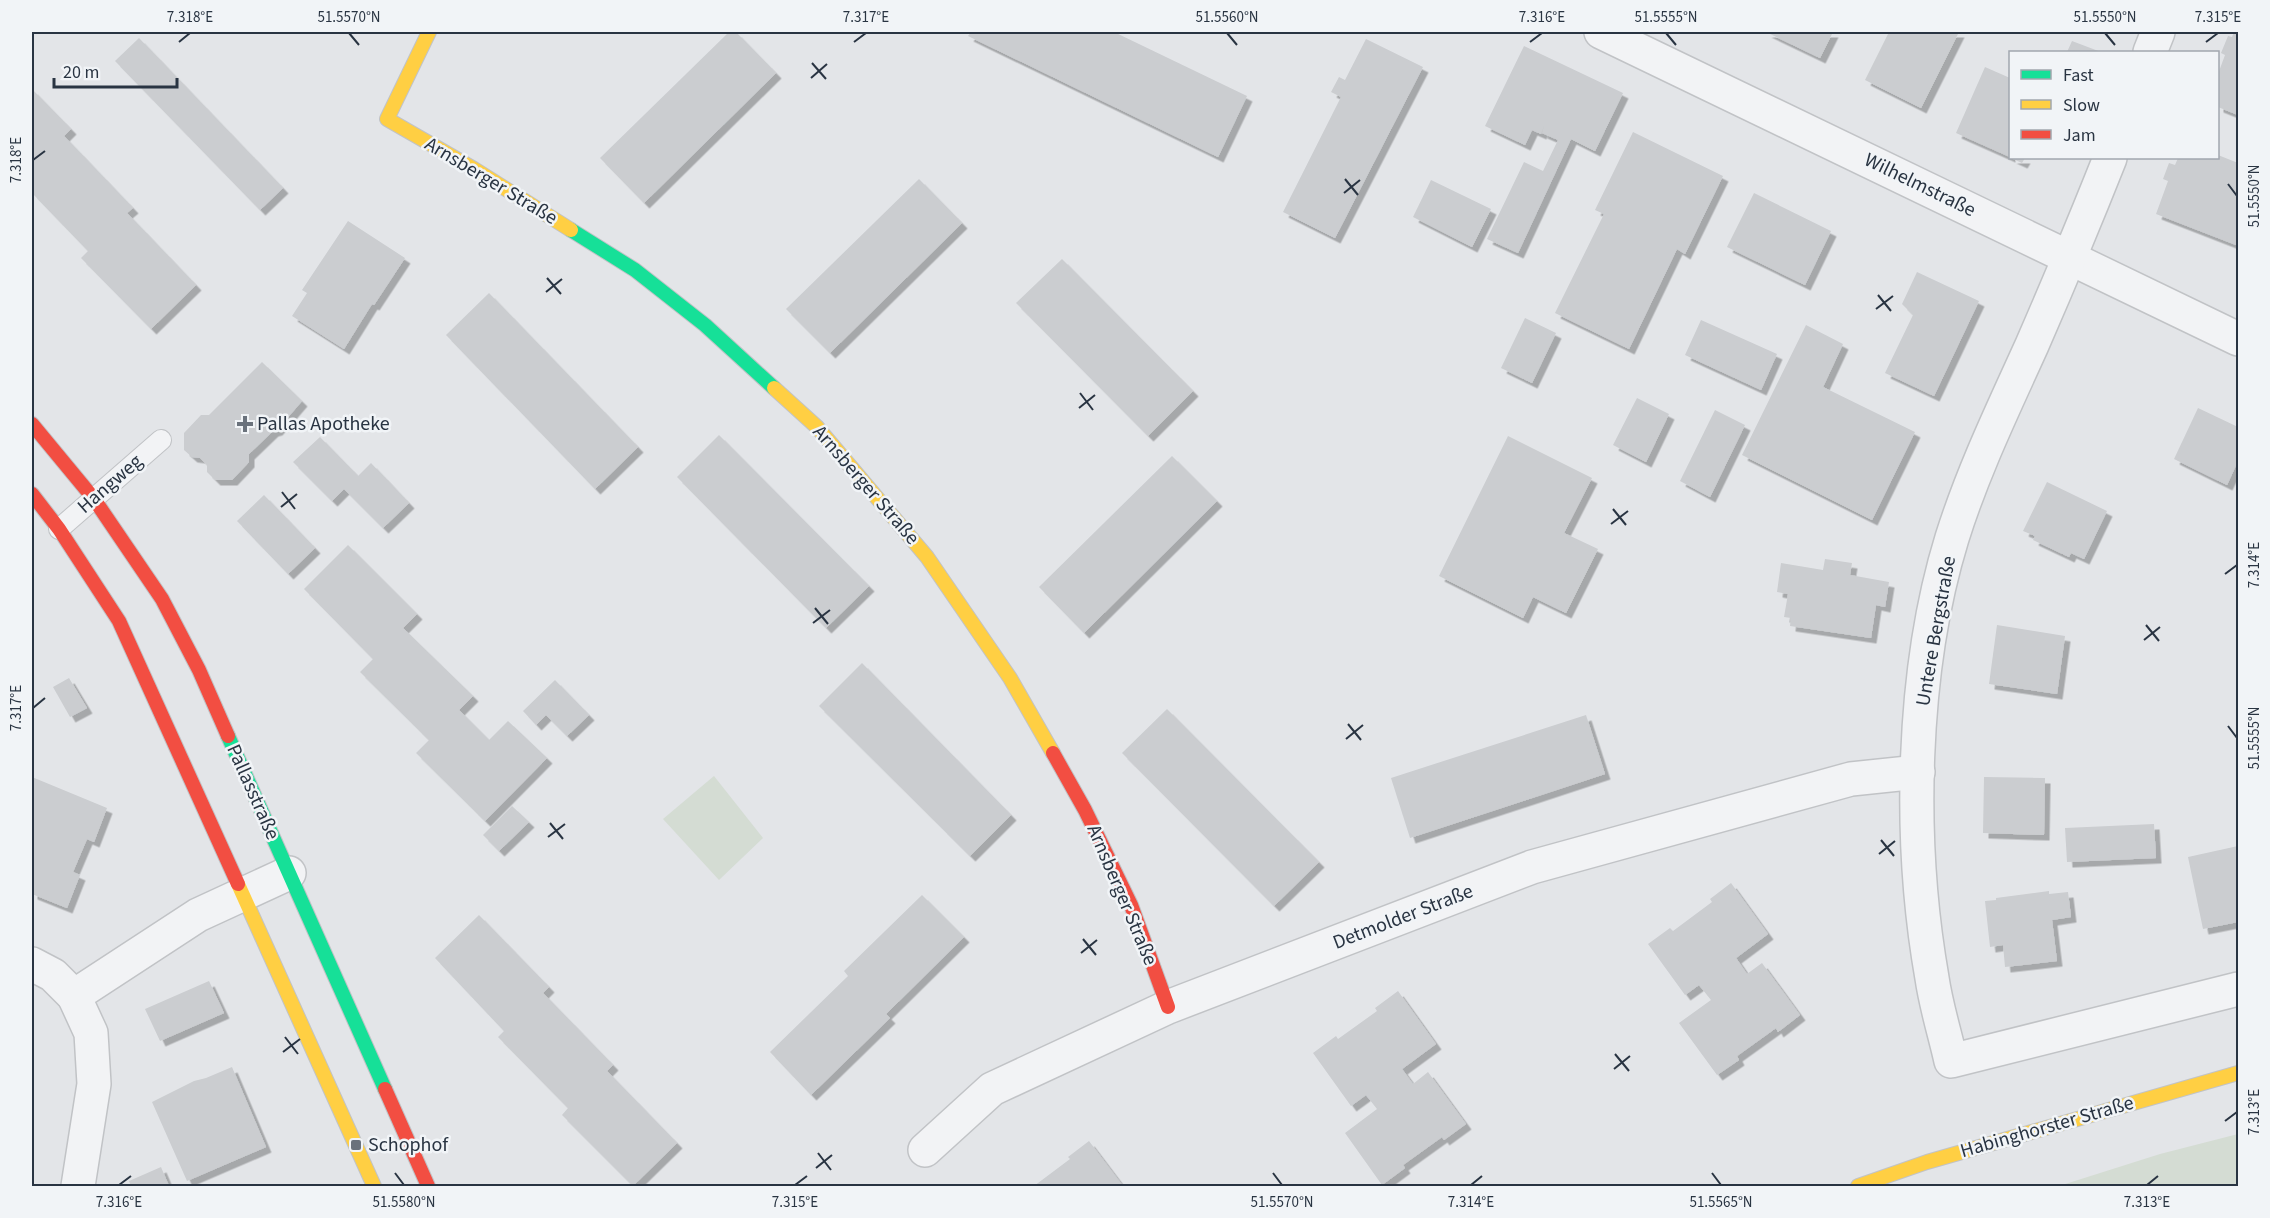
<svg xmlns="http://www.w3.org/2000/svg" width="2270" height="1218" font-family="'Source Sans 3',sans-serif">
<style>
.green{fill:#d4dcd3}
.building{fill:#cbcdd0;filter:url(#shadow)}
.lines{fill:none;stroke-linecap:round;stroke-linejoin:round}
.lane-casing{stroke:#c1c3c6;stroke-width:22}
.street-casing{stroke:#c1c3c6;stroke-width:36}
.fast-casing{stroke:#c1c3c6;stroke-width:16}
.slow-casing{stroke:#c1c3c6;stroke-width:16}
.jam-casing{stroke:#c1c3c6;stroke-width:16}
.lane{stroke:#f2f3f5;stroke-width:20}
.street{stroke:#f2f3f5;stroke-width:33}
.fast{stroke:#16e098;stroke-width:14}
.slow{stroke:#ffcf43;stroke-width:14}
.jam{stroke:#f24e42;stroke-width:14}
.ticks{fill:none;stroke:#293442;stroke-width:2}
.poi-dot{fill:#6a727c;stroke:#f1f4f7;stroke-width:2}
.labels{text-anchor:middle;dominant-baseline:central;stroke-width:5;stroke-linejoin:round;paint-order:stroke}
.street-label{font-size:20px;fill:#293442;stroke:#f1f4f7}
.poi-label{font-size:20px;fill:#293442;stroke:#f1f4f7;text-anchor:start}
.neatline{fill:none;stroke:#293442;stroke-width:2}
.ticks-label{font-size:15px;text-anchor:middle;fill:#293442}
</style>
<defs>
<filter id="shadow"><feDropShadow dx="5.5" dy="5.5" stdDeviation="0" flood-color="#0004"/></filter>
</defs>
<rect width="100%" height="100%" fill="#e3e5e8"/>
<g class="green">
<polygon points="714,776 763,838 719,880 663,819"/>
<polygon points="2238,1134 2238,1185 2231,1186 2059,1186 2160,1154"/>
</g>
<g class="building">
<polygon points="729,32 736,32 776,73 644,203 600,158"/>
<polygon points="971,32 1114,32 1247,96 1218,157 968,36"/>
<polygon points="1766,32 1833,32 1820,58"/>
<polygon points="1889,32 1959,32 1921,108 1865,80"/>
<polygon points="2234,32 2238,32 2238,115 2218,107 2218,74 2225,55 2221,53 2228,36 2232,37"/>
<polygon points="139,38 283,188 260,210 115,61"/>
<polygon points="1366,39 1423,67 1335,238 1283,212 1341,97 1331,92 1339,77 1345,80"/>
<polygon points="2072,41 2101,52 2067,52"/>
<polygon points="1524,46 1623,93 1595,151 1571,139 1518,253 1487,239 1524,162 1543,171 1558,140 1542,133 1544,126 1541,134 1532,130 1525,145 1485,126"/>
<polygon points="1985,67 2010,78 2010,157 1956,133"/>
<polygon points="32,89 71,129 64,136 133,208 127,213 196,285 151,329 81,258 88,251 32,193"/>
<polygon points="1633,132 1723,176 1685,254 1677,249 1629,349 1555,313 1604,214 1595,210"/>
<polygon points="2218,155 2238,163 2238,238 2236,245 2156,214 2168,181 2163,179 2169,163 2175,165 2178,158 2218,158"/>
<polygon points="2011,158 2025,158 2022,163"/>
<polygon points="919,179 962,223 830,353 786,309"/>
<polygon points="1431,180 1491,209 1472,247 1413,217"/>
<polygon points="1754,193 1831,231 1805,285 1727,247"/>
<polygon points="348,221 405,258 374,305 372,304 344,349 292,316 307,293 302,290"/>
<polygon points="1062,259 1193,391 1148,436 1016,303"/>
<polygon points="1917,272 1979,301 1934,396 1885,373 1913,315 1902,304"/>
<polygon points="489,293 638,447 595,489 446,335"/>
<polygon points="1525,318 1556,333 1532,383 1501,368"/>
<polygon points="1701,320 1777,354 1761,390 1685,355"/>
<polygon points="1806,325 1843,344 1823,387 1915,432 1872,520 1742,455"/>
<polygon points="262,362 302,401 277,430 273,431 249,454 249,462 232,480 215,480 207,472 207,465 200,458 192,457 184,450 184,433 201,415 209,415"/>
<polygon points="1637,398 1669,414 1646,462 1613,445"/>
<polygon points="2198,408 2238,427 2238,461 2227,485 2174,459"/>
<polygon points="1715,410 1745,425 1710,497 1680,481"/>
<polygon points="719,435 869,586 826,628 677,477"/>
<polygon points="1508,436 1592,478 1564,533 1598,549 1566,613 1533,597 1523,618 1439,576"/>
<polygon points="320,437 358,476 371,463 409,503 383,528 344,489 332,501 293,462"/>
<polygon points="1172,456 1217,501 1084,633 1039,587"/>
<polygon points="2047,482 2107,511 2084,559 2071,553 2069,557 2033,540 2035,536 2023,531"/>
<polygon points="264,495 315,548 288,574 237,521"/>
<polygon points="348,545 417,614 403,628 473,696 459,710 489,740 508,721 547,758 485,821 416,753 429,740 360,672 373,659 304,589"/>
<polygon points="1825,559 1852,563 1850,575 1889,582 1885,607 1876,605 1871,638 1790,626 1791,618 1784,617 1788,594 1777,592 1781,563 1823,570"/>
<polygon points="1997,625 2065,636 2057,694 1989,684"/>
<polygon points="862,663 1011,815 970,856 819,706"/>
<polygon points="69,678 87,708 70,717 53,687"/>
<polygon points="555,680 589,715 567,736 546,715 536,725 523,711"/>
<polygon points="1167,709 1319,862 1274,906 1122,753"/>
<polygon points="1586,715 1605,774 1410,838 1391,778"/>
<polygon points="32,777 107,808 94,842 87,839 73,872 80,875 67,908 32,894"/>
<polygon points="1984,777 2045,778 2044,835 1983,833"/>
<polygon points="512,806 529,822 499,851 483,835"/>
<polygon points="2154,824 2156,858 2067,862 2065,828"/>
<polygon points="2238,846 2238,922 2203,929 2188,857"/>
<polygon points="1731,883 1768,934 1736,958 1747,974 1762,963 1800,1015 1778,1032 1776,1028 1737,1056 1739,1060 1717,1075 1679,1023 1711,1000 1699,985 1685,995 1648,944 1670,928 1673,931 1712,902 1710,899"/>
<polygon points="2049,891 2049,894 2068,892 2071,917 2052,920 2057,961 2005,967 2003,945 1990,947 1985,901 1996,900 1996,898"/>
<polygon points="922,895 964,937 886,1014 890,1018 811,1095 770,1052 848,976 844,971"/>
<polygon points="479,915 549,987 543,993 613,1065 607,1071 677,1143 633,1186 562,1115 568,1108 498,1037 504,1031 435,958"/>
<polygon points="209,981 224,1013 160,1041 145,1009"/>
<polygon points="1398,991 1436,1044 1402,1069 1413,1084 1428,1072 1466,1124 1444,1140 1442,1137 1403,1165 1405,1168 1382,1185 1345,1133 1377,1109 1366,1095 1351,1106 1313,1053 1336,1036 1338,1039 1377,1011 1375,1008"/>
<polygon points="232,1067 266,1147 187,1181 152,1102 194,1081 206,1078"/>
<polygon points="1089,1141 1123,1186 1034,1186 1070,1159 1068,1157"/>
<polygon points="161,1167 169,1186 131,1186 129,1181"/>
</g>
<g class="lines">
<g class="lane-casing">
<polyline id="lane" points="59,529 161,440"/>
</g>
<g class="street-casing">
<g id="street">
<polyline points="1601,32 2238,339"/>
<polyline points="2150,52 2158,32"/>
<path d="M 2110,158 C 2085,221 2059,283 2032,345 C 2003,409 1973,471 1952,538 C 1911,671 1908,842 1932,978 C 1936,1006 1945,1034 1951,1061 L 2238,989"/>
<polyline points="32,964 53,975 74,996"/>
<polyline points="925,1150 992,1089 1168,1007 1532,867 1851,779 1918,772"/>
<polyline points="78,1186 94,1084 91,1033 74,996 198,915 289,873"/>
</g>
</g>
<g class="fast-casing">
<g id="fast">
<polyline points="571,230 635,270 705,325 774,388"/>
<polyline points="228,736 385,1089"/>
</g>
</g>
<g class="slow-casing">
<g id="slow">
<polyline points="429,32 387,119 474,169 571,230"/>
<polyline points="774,388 817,427 927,557 1010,678 1053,753"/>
<polyline points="238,884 374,1186"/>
<polyline points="1858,1186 1927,1162 2238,1073"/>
</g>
</g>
<g class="jam-casing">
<g id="jam">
<polyline points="32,424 94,499 162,599 199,670 228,736"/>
<polyline points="32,494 59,529 119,621 238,884"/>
<polyline points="1053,753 1085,810 1131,905 1168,1007"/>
<polyline points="385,1089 428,1186"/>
</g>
</g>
<use href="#lane" class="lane"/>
<use href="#street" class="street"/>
<use href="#fast" class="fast"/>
<use href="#slow" class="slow"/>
<use href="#jam" class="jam"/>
</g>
<path class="ticks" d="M 349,33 L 359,45M 1227,33 L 1237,45M 1666,33 L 1676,45M 2105,33 L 2115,45M 179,42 L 190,33M 854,42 L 866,33M 1530,42 L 1542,33M 2206,42 L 2218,33M 812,63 L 826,79M 811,78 L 827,64M 33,160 L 45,151M 1345,179 L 1358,195M 2228,184 L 2237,196M 1344,193 L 1360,180M 547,278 L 561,294M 546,292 L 562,279M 1878,295 L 1891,311M 1876,309 L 1893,296M 1080,393 L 1093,410M 1079,408 L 1095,395M 282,492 L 295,509M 281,507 L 297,494M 1613,509 L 1626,525M 1611,524 L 1628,511M 2225,574 L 2237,565M 815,608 L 828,624M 813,623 L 830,610M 2146,625 L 2159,641M 2144,640 L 2160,627M 33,708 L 45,698M 1348,724 L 1361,740M 2228,726 L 2237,738M 1346,739 L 1363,725M 550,823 L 563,839M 548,837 L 565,824M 1881,840 L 1894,856M 1879,854 L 1895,841M 1083,939 L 1096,955M 1081,953 L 1097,940M 285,1037 L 298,1054M 283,1052 L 300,1039M 1615,1054 L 1629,1071M 1614,1069 L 1630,1056M 2225,1121 L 2237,1112M 818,1153 L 831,1170M 816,1168 L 832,1155M 395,1173 L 404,1185M 1273,1173 L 1282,1185M 1712,1173 L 1721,1185M 119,1185 L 131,1176M 795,1185 L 807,1176M 1471,1185 L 1482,1176M 2147,1185 L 2158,1176"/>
<g class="poi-dot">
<path d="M242 415h6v6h6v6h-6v6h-6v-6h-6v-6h6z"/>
<rect x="350" y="1139" width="12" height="12" rx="3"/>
</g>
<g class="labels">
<g class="street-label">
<text transform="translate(491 181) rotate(31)">Arnsberger Straße</text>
<text transform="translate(1920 185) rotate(26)">Wilhelmstraße</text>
<text transform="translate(110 484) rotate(-41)">Hangweg</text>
<text transform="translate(866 485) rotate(49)">Arnsberger Straße</text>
<text transform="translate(1936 631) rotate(-80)">Untere Bergstraße</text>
<text transform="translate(253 792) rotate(66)">Pallasstraße</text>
<text transform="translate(1122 895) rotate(67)">Arnsberger Straße</text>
<text transform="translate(1403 917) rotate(-21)">Detmolder Straße</text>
<text transform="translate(2047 1127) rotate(-16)">Habinghorster Straße</text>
</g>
<g class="poi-label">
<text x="257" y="424">Pallas Apotheke</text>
<text x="368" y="1145">Schophof</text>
</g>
</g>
<rect width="2270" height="1218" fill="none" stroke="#f1f4f7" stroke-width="66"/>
<rect x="2009" y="51" width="210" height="108" fill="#f1f4f7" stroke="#a1a7af" stroke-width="1.5"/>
<rect x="2021" y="70" width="30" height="9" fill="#16e098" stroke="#a1a7af" stroke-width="1.5"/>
<text x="2063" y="81" font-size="18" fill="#293442">Fast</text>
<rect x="2021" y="100" width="30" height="9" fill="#ffcf43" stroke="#a1a7af" stroke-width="1.5"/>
<text x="2063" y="111" font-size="18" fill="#293442">Slow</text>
<rect x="2021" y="130" width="30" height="9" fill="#f24e42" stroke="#a1a7af" stroke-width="1.5"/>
<text x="2063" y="141" font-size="18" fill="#293442">Jam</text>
<path d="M54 78v9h123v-9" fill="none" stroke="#293442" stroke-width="3"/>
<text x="63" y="78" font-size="18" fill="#293442" stroke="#f1f4f7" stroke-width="4.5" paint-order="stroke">20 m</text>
<rect x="33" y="33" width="2204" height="1152" class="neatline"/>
<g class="ticks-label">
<text x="190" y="22">7.318°E</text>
<text x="349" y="22">51.5570°N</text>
<text x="866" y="22">7.317°E</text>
<text x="1227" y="22">51.5560°N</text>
<text x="1542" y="22">7.316°E</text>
<text x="1666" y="22">51.5555°N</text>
<text x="2105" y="22">51.5550°N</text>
<text x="2218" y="22">7.315°E</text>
<text transform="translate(16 160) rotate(-90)" y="5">7.318°E</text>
<text transform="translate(2254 196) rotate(-90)" y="5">51.5550°N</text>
<text transform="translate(2254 565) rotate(-90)" y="5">7.314°E</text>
<text transform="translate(16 708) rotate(-90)" y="5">7.317°E</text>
<text transform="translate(2254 738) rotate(-90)" y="5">51.5555°N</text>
<text transform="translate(2254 1112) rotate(-90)" y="5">7.313°E</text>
<text x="119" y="1207">7.316°E</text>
<text x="404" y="1207">51.5580°N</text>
<text x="795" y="1207">7.315°E</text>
<text x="1282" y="1207">51.5570°N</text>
<text x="1471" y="1207">7.314°E</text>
<text x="1721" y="1207">51.5565°N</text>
<text x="2147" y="1207">7.313°E</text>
</g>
</svg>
